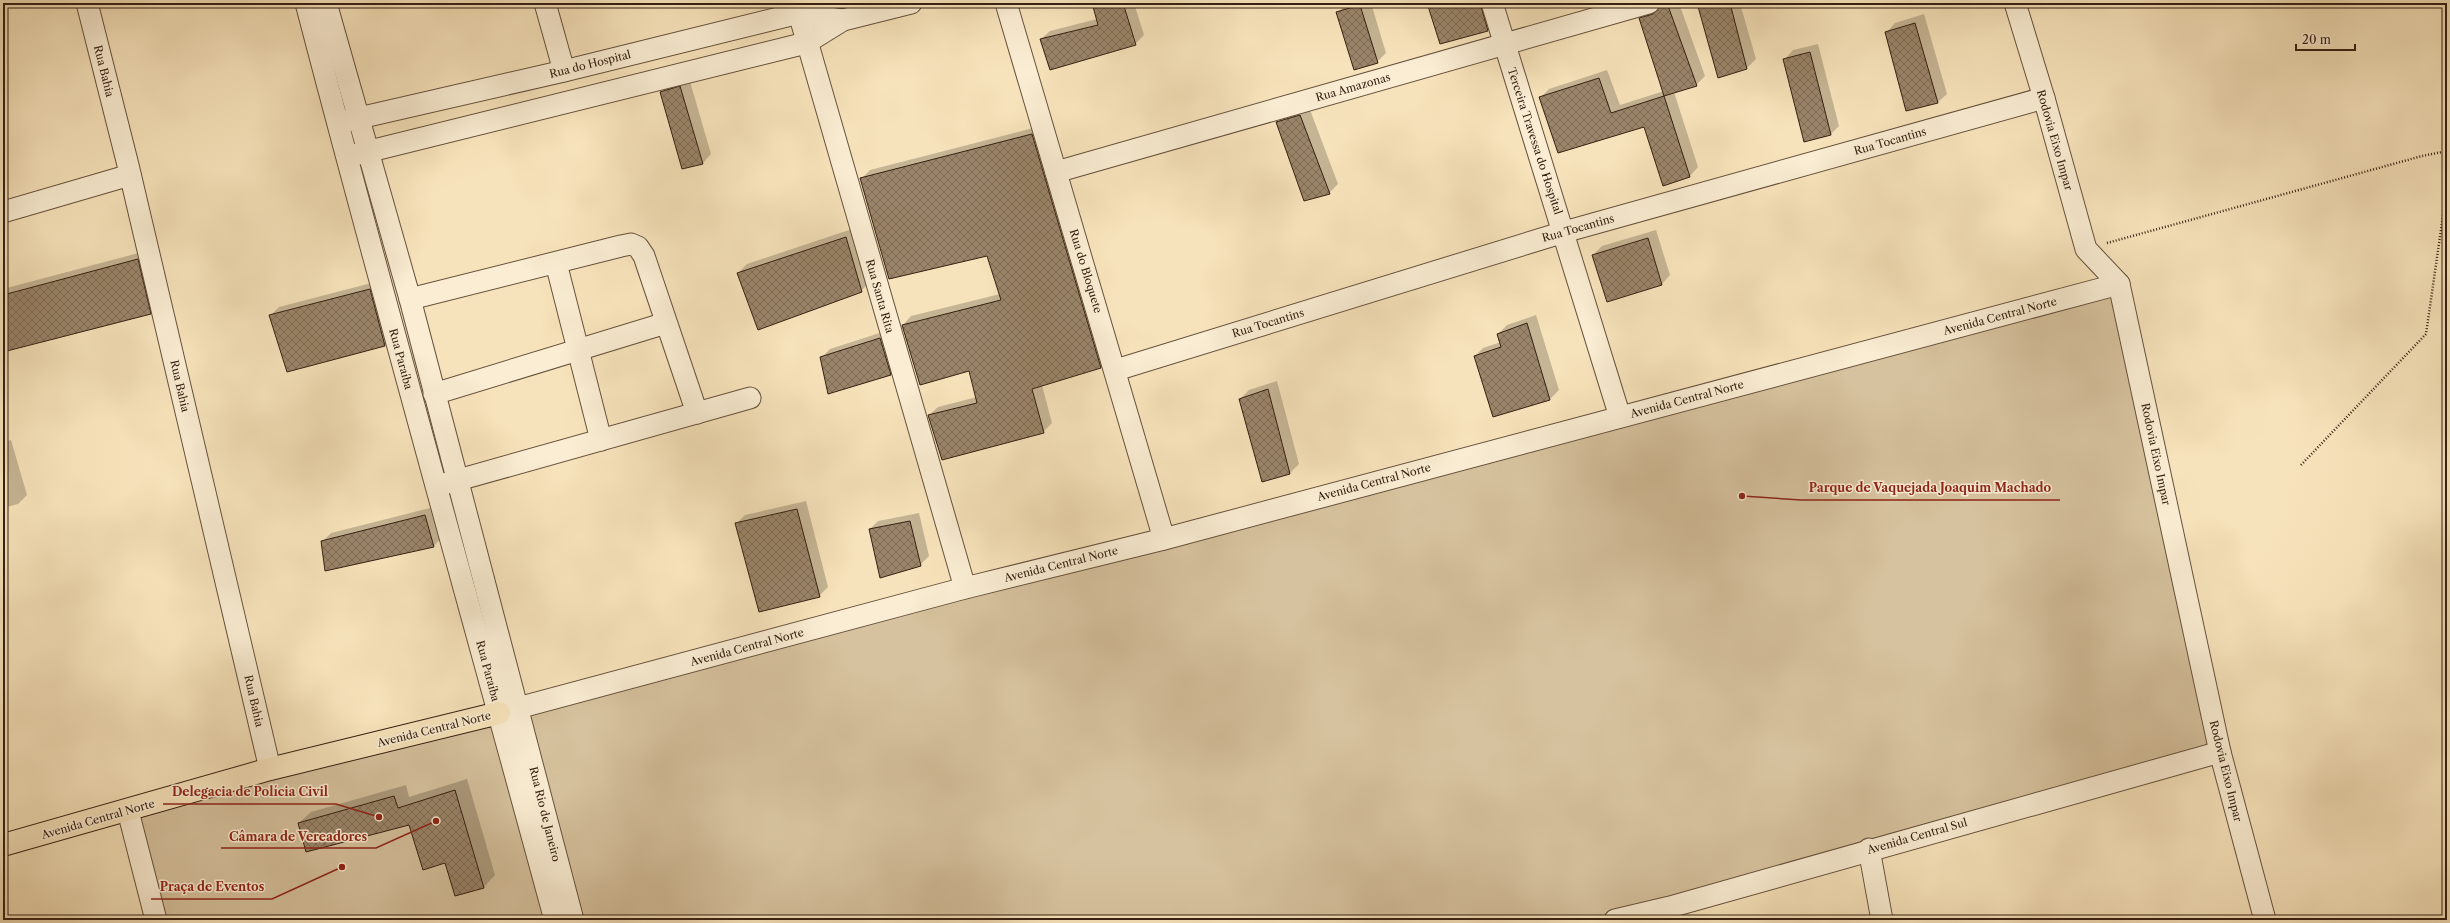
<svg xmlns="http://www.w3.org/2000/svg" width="2450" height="923" font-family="'Libre Caslon Text',serif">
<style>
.green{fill:#d6c29e;stroke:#867158}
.shadow{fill:#0003}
.building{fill:url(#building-cross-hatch);stroke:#352012}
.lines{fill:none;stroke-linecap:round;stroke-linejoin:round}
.minor-casing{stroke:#66513c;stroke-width:23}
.major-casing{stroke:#352012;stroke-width:24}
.path{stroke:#352012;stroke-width:2.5;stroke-dasharray:1 2;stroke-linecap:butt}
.minor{stroke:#faedd3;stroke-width:21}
.major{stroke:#f7e3bb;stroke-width:22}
.labels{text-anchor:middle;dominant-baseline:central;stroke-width:3;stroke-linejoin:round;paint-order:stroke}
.street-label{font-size:11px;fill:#352012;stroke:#faedd3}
.leader{fill:none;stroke:#8f2418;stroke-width:1.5}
.callout-dot{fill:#8f2418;stroke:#faedd3;stroke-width:1.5}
.callout-label{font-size:12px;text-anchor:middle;font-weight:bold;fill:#8f2418;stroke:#faedd3;stroke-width:3;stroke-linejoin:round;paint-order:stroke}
</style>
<defs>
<pattern id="building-cross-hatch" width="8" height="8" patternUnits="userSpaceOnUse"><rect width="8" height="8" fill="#9a856a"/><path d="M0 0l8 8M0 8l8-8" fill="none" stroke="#7e6c56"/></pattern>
</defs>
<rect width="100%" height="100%" fill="#f7e3bb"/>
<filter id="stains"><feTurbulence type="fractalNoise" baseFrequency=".005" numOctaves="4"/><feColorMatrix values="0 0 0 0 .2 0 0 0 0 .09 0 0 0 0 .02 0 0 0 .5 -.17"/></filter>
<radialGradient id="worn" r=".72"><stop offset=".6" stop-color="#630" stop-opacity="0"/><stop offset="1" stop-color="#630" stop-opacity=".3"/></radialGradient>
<polygon class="green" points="2119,284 2220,752 1619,920 153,920 127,813"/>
<g class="shadow">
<polygon points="1093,3 1134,3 1144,35 1135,44 1041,39 1050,31 1097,19"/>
<polygon points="1371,3 1386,53 1377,62 1337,13 1348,3"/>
<polygon points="1428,3 1491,3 1496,22 1488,30"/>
<polygon points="1664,3 1679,3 1705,76 1696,85 1674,92 1698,167 1690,176 1645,125 1541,97 1549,89 1607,70 1620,105 1664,91 1640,19 1649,10 1661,6"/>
<polygon points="1699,3 1740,3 1756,59 1747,68 1719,76"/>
<polygon points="1924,14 1947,94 1938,102 1907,110 1887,32 1895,23"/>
<polygon points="1818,44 1839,126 1830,135 1785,59 1793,50"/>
<polygon points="689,78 711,154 703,163 661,92 670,83"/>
<polygon points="1309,107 1338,184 1329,193 1278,122 1286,113"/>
<polygon points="1041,126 1109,359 1101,367 1042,385 1052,423 1043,432 929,415 938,407 977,397 970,369 903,325 911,316 1000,294 987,254 861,179 870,170"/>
<polygon points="855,228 870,282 861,291 738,273 747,264"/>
<polygon points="1656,230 1670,275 1662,284 1593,255 1602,246"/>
<polygon points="146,251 159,305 150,313 3,351 3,289"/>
<polygon points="379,281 394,337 385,345 270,316 279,307"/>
<polygon points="1536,315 1559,390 1550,399 1494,416 1475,356 1483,348 1501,342 1498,334 1507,325"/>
<polygon points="889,330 899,365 890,374 821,358 830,349"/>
<polygon points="1277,381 1299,464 1290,473 1240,399 1249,390"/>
<polygon points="11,440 27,495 18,504 3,508 3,442"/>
<polygon points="806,501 828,587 819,596 736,524 745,515"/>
<polygon points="434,507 442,537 434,546 322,542 331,533"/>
<polygon points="919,513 929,556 920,565 870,529 878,521"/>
<polygon points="467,779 495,875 484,887 456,895 446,862 410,824 299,823 311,812 406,785 409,797"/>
</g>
<g class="building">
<polygon points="1092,3 1123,3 1136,45 1050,70 1040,39 1098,25"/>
<polygon points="1427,3 1480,3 1488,31 1440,44"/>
<polygon points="1667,3 1697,86 1664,96 1639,18 1653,14 1661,5"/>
<polygon points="1697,3 1730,3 1747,69 1718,78"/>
<polygon points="1360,5 1378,63 1354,70 1336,12"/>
<polygon points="1915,23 1938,103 1906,111 1885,32"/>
<polygon points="1810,52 1831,135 1804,142 1783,59"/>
<polygon points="1599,78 1611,113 1664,96 1690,177 1663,186 1644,127 1558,153 1539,97"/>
<polygon points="680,86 703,164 682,169 660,92"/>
<polygon points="1300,115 1330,194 1304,201 1276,122"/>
<polygon points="1032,134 1101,368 1032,389 1044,433 942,460 928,415 977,403 969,371 920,385 902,325 1001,300 987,256 889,279 860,178"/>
<polygon points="846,237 862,292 758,330 737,273"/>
<polygon points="1648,238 1662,285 1607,302 1592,255"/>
<polygon points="138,259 151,314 3,352 3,295"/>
<polygon points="370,289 385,346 287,372 269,315"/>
<polygon points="1527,323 1550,400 1493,417 1474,356 1501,347 1497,334"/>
<polygon points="880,338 891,375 828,394 820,357"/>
<polygon points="1268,389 1290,474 1262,482 1239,399"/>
<polygon points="797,509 820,597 759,612 735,523"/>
<polygon points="425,515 434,547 325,571 321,541"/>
<polygon points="910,521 921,566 880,578 869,529"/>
<polygon points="455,790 484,888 455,896 445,863 423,870 409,825 306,852 298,823 394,796 398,808"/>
</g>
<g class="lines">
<g class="minor-casing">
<g id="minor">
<polyline points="87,3 128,165 270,769"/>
<path d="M 306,3 C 386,310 472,614 555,920"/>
<polyline points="326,3 410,299 573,920"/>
<polyline points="545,3 564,71"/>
<polyline points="796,3 965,588"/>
<polyline points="1006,3 1164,539"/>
<polyline points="1492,3 1620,417"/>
<polyline points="2015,3 2044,98 2086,249 2119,284 2220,752 2265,920"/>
<polyline points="346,121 564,71 799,13 843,20"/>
<polyline points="354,155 806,43 843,20 911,3"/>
<polyline points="1056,172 1649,3"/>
<polyline points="3,212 130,175"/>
<polyline points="556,263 601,440"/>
<polyline points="410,299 621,246 631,244 638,247 644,256 697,413"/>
<polyline points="1116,370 1564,232 2044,98"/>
<polyline points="434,394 666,323"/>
<polyline points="444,484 750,398"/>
<polyline points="499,713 965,588 1164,539 2119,284"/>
<polyline points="128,811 156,920"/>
<polyline points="1869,849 1882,920"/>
<polyline points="1615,920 1670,907 2220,752"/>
</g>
</g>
<g class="major-casing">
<polyline id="major" points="3,845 270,769 499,713"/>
</g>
<g class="path">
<polyline points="2107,243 2422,156 2447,151"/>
<polyline points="2301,465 2426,334 2444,209 2447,205"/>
</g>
<use href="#minor" class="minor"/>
<use href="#major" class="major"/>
</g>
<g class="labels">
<g class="street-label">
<text transform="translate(590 64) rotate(-14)">Rua do Hospital</text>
<text transform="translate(104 71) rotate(76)">Rua Bahia</text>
<text transform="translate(1353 87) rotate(-16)">Rua Amazonas</text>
<text transform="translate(2055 140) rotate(74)">Rodovia Eixo Impar</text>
<text transform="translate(1535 141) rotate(72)">Terceira Travessa do Hospital</text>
<text transform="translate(1890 141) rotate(-16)">Rua Tocantins</text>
<text transform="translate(1578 228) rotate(-16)">Rua Tocantins</text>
<text transform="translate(1086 271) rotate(73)">Rua do Bloquete</text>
<text transform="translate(880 296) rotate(74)">Rua Santa Rita</text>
<text transform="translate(2000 316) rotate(-15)">Avenida Central Norte</text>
<text transform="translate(1268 323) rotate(-17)">Rua Tocantins</text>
<text transform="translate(401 359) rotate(75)">Rua Paraíba</text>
<text transform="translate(180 386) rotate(77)">Rua Bahia</text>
<text transform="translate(1687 399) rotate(-15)">Avenida Central Norte</text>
<text transform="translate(2156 454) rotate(78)">Rodovia Eixo Impar</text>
<text transform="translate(1374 482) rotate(-15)">Avenida Central Norte</text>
<text transform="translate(1061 564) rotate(-14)">Avenida Central Norte</text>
<text transform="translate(747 647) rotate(-15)">Avenida Central Norte</text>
<text transform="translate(488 671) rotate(75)">Rua Paraíba</text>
<text transform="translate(254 701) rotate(77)">Rua Bahia</text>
<text transform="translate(434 729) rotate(-14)">Avenida Central Norte</text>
<text transform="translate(2226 771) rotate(76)">Rodovia Eixo Impar</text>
<text transform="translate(545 814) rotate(76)">Rua Rio de Janeiro</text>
<text transform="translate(98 819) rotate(-16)">Avenida Central Norte</text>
<text transform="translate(1917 836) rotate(-16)">Avenida Central Sul</text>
</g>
</g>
<path class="leader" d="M1742 496L1801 500H2060M379 817L336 804H163M436 821L376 848H221M342 867L272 899H151"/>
<g class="callout-dot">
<circle cx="1742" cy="496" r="4"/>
<circle cx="379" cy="817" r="4"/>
<circle cx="436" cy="821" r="4"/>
<circle cx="342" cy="867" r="4"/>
</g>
<g class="callout-label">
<text x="1930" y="492">Parque de Vaquejada Joaquim Machado</text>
<text x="250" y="796">Delegacia de Polícia Civil</text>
<text x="298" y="841">Câmara de Vereadores</text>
<text x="212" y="891">Praça de Eventos</text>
</g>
<rect width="2450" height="923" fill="none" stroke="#f7e3bb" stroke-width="16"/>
<rect x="4" y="4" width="2442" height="915" fill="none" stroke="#352012" stroke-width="2"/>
<rect x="8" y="8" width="2434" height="907" fill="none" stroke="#352012"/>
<path d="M2296 44v6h59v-6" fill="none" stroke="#352012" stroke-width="2"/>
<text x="2302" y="44" font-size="12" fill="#352012" stroke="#faedd3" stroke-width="3" paint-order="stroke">20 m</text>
<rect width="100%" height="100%" filter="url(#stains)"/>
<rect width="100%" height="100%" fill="url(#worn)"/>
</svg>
